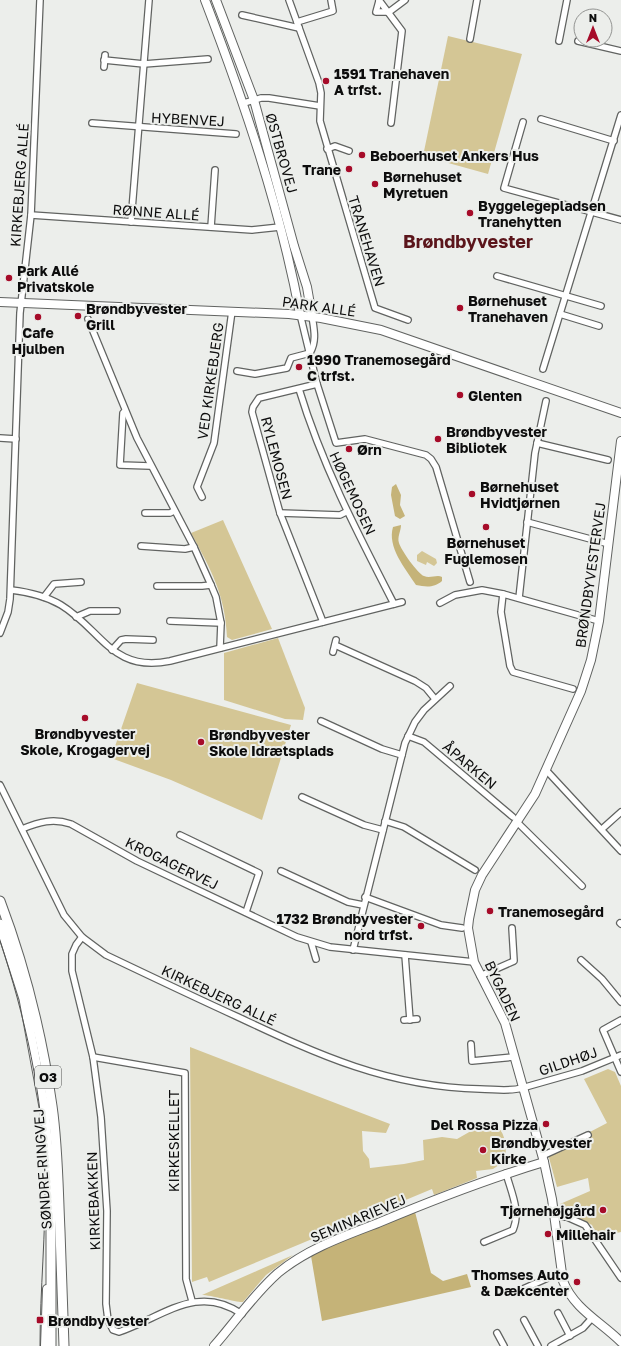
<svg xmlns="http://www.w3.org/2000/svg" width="621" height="1346" font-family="'Golos Text',sans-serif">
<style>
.green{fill:#d4c695}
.forest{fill:#c5b378}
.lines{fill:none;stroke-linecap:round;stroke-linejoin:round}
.street-casing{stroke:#616361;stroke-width:8}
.secondary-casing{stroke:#616361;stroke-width:10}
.primary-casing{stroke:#616361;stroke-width:11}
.street{stroke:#fff;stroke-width:5.5}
.secondary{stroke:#fff;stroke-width:8}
.primary{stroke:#fff;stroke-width:9}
.tram{stroke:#555655;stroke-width:1}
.poi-dot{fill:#a60b29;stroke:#eceeeb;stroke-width:1.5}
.labels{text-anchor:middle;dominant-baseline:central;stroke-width:4;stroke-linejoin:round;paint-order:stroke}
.shield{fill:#eceeeb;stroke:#505050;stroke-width:1}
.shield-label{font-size:13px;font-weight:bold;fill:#0d0d0d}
.poi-label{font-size:14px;font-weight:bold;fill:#0d0d0d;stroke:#eceeeb;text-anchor:start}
.street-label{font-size:14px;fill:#0d0d0d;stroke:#eceeeb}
.district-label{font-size:18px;font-weight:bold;fill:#5b151b;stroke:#eceeeb}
</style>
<rect width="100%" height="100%" fill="#eceeeb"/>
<g class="green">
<polygon points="448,36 522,54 488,174 423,156"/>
<path d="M 223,520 L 272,629 L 232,640 L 227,637 C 225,594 211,570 191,533 Z"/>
<polygon points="422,551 436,559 437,563 434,566 427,562 426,565 417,561 417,555"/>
<polygon points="278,638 305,708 303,720 285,719 224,700 224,653"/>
<polygon points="137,683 291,725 262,820 171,780 111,758"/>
<path d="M 190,1047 L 390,1124 L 386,1133 L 362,1131 L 363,1151 L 369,1159 L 370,1168 L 404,1164 L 424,1160 L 423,1140 L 442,1137 L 457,1139 L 478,1127 L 491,1123 C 506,1128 507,1148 505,1161 L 493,1169 L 476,1171 L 477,1178 L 434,1195 L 432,1189 L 209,1282 L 207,1277 L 192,1282 Z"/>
<polygon points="608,1069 615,1072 621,1086 621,1232 598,1237 592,1225 562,1210 560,1204 590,1191 588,1178 557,1187 548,1154 607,1123 584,1079"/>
<path d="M 293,1255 L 266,1275 L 243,1302 C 239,1303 211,1295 202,1295 Z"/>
</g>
<g class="forest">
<polygon points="396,484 401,495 400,505 405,516 400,519 395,516 391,495 392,487"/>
<path d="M 401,525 C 401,531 397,537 399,543 C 401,550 418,574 424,576 C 430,579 437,574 442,577 L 442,581 C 434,588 426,587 416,585 C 405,568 387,547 393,527 Z"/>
<polygon points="415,1212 431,1273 443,1281 467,1274 471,1287 322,1321 311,1256 338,1242"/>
</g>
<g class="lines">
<g class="street-casing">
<g id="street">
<polyline points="289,0 319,83 321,93 320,121 375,308 408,320"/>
<polyline points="379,0 402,31 391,123"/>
<polyline points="379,1 376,12 389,12 405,0"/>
<polyline points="242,15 299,28"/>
<polyline points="297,22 333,11 331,0"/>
<polyline points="470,39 477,0"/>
<polyline points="559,41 567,0"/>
<polyline points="578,41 621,51"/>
<polyline points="104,60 144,64 208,59"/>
<polyline points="104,67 105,55"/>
<polyline points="244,103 261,98 269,98 320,106"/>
<polyline points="541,119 614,141"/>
<polyline points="523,122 504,188 621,220"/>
<polyline points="92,123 236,134"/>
<polyline points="327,149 335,146 349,151"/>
<polyline points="31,215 252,230 280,227"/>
<polyline points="131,222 149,0"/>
<polyline points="211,227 215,170"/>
<polyline points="497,276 601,306"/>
<polyline points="300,314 317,384 336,443 365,439 426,455 431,459 436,467 470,582"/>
<polyline points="560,314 599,326"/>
<polyline points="88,319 137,438 194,547 211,585 216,597 221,623 220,648"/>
<path d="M 310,353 C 317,341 314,329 312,316"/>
<polyline points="543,369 621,115"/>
<polyline points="237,371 255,374 287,368 291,358 310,353"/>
<polyline points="317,384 259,398 253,407 252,412 280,513 323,622"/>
<path d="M 299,389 C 322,465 358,534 394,604"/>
<polyline points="125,411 123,413 120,465 150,466"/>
<polyline points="0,438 16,439"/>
<polyline points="537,443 608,460"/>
<polyline points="202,497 197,487 214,443 232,311"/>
<polyline points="145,513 170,513 174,511"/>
<polyline points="280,513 340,515 346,512"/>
<polyline points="527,522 609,544"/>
<polyline points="141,546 185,549 194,547"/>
<polyline points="157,586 202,586 211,585"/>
<path d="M 11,590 C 28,592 46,596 61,605 C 102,630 112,673 170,661 L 402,602"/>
<polyline points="503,594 501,612 510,666 513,672 573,689"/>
<polyline points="44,597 54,584 81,582"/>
<polyline points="519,598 535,453 546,401"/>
<polyline points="440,603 455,595 482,590 503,594 599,621"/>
<polyline points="76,617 90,611 117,611"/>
<polyline points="170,621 221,623"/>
<polyline points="0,633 8,612 10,599 20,313 31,215 40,0"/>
<polyline points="335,645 415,681 426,688 435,699"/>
<polyline points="112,650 121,640 126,639 153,640"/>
<polyline points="333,652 336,640"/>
<polyline points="321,721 382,749 402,755"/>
<polyline points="408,736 424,742 513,817"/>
<polyline points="546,770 621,851"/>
<path d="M 0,785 L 64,915 L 82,937 L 106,955 C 150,976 194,997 238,1017 C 319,1055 388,1087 480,1089 C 494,1089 508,1092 522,1088 L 582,1071 L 621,1055"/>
<polyline points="302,797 364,825 383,830"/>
<polyline points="385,821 404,827 475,870"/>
<polyline points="518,823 582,886"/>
<path d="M 22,829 C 39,822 53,818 71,824 L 137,861 L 297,937 L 330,947 L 474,962"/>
<polyline points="602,829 621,812"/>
<polyline points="180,835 259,873 246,912"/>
<polyline points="281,871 348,902 363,905"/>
<polyline points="365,897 441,925 462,928"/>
<polyline points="620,923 621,924"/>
<path d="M 82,937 L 76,945 L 72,954 L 72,971 L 93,1057 L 101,1117 L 107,1211 L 106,1304 L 108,1320 L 113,1330 L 119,1332 C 163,1317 197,1283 242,1314"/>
<polyline points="311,942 316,959"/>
<polyline points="353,950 405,743 415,722 424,710 450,686"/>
<polyline points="405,955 410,1020"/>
<polyline points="581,960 602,979 621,1002"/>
<polyline points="480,976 514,961 512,928"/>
<polyline points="404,1020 417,1019"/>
<polyline points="621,1020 603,1030 621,1072"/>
<polyline points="471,1044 472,1061 514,1057"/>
<polyline points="93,1057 185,1073 186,1279 192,1301"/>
<polyline points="542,1156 588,1135"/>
<polyline points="555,1217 567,1217 585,1225 621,1278"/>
<path d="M 484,1242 L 513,1230 C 521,1211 511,1192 506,1173"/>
<polyline points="514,1293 561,1272"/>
<polyline points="558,1313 570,1336"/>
<polyline points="524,1320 538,1346"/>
<polyline points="497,1333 504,1346"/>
<polyline points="551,1346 583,1328 592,1318"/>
</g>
</g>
<g class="secondary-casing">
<g id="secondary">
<path d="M 205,0 C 244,102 280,207 300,314"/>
<polyline points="216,0 254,100 294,246 307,287 312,316"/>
<polyline points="0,302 289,314 321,318 381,330 621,413"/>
<path d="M 621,441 L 599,621 L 591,660 L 581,691 L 535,794 L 482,875 L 475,890 L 469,919 L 468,928 L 474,962 L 505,1023 L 544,1162 L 552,1199 L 563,1281 C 574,1309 601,1322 621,1342"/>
<polyline points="45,1346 47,1289"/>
<path d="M 214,1346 C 235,1322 254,1294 278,1273 C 307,1249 344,1236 378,1223 C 433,1200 487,1179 544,1162"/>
</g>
</g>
<g class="primary-casing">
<g id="primary">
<path d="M 0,901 C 25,967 42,1036 52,1106 C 58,1148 58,1189 60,1231 C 61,1269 63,1307 64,1346"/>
<polyline points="0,924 24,999 44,1107 51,1184 51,1346"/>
</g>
</g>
<use href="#street" class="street"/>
<use href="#secondary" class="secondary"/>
<use href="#primary" class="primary"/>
<path class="tram" d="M 0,941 C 25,1016 43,1096 45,1176 C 46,1233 40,1289 40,1346"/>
</g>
<g class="poi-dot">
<circle cx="326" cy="81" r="4"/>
<circle cx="362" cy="155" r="4"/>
<circle cx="349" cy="169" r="4"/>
<circle cx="375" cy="184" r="4"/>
<circle cx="470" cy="213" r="4"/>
<circle cx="9" cy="278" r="4"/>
<circle cx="460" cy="308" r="4"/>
<circle cx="78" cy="316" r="4"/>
<circle cx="38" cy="317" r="4"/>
<circle cx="299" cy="367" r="4"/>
<circle cx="460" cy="395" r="4"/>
<circle cx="438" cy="439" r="4"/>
<circle cx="349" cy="449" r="4"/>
<circle cx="472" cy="494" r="4"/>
<circle cx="486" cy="527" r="4"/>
<circle cx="85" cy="718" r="4"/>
<circle cx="201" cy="742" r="4"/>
<circle cx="490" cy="911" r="4"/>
<circle cx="421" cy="926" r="4"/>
<circle cx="546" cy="1124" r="4"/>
<circle cx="483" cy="1150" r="4"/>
<circle cx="603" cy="1210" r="4"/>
<circle cx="548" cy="1234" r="4"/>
<circle cx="577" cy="1282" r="4"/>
<rect x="36" y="1316" width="8" height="8" rx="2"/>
</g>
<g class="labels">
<rect class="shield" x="35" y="1066" width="26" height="22" rx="3"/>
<g class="shield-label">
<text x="48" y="1077">O3</text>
</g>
<g class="poi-label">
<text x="334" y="73">1591 Tranehaven<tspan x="334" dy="16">A trfst.</tspan></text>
<text x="370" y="155">Beboerhuset Ankers Hus</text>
<text x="341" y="169" text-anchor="end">Trane</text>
<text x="383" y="176">Børnehuset<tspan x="383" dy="16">Myretuen</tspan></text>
<text x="478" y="205">Byggelegepladsen<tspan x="478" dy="16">Tranehytten</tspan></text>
<text x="17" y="270">Park Allé<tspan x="17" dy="16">Privatskole</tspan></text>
<text x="468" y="300">Børnehuset<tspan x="468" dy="16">Tranehaven</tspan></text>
<text x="86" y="308">Brøndbyvester<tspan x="86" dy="16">Grill</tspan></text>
<text x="38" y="332" text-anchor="middle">Cafe<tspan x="38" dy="16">Hjulben</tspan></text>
<text x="307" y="359">1990 Tranemosegård<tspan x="307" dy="16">C trfst.</tspan></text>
<text x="468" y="395">Glenten</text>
<text x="446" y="431">Brøndbyvester<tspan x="446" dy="16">Bibliotek</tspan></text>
<text x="357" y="449">Ørn</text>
<text x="480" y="486">Børnehuset<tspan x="480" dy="16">Hvidtjørnen</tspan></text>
<text x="486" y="542" text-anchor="middle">Børnehuset<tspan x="486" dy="16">Fuglemosen</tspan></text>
<text x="85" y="733" text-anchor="middle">Brøndbyvester<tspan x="85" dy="16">Skole, Krogagervej</tspan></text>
<text x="209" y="734">Brøndbyvester<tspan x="209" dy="16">Skole Idrætsplads</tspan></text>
<text x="498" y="911">Tranemosegård</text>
<text x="413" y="918" text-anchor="end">1732 Brøndbyvester<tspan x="413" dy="16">nord trfst.</tspan></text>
<text x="538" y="1124" text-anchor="end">Del Rossa Pizza</text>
<text x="491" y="1142">Brøndbyvester<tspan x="491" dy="16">Kirke</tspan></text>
<text x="595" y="1210" text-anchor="end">Tjørnehøjgård</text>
<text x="556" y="1234">Millehair</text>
<text x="569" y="1274" text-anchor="end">Thomses Auto<tspan x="569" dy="16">&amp; Dækcenter</tspan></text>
<text x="48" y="1320">Brøndbyvester</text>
</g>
<g class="street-label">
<text transform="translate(188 119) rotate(3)">HYBENVEJ</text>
<text transform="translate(282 153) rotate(74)">ØSTBROVEJ</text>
<text transform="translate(19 185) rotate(-86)">KIRKEBJERG ALLÉ</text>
<text transform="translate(156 212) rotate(4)">RØNNE ALLÉ</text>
<text transform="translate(367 241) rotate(73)">TRANEHAVEN</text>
<text transform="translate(319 306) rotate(8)">PARK ALLÉ</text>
<text transform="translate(210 381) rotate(-82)">VED KIRKEBJERG</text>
<text transform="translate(277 458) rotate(75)">RYLEMOSEN</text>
<text transform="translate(353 493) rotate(65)">HØGEMOSEN</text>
<text transform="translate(590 575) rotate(-82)">BRØNDBYVESTERVEJ</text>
<text transform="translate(470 765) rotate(40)">ÅPARKEN</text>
<text transform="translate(172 863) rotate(26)">KROGAGERVEJ</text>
<text transform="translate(503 991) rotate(65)">BYGADEN</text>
<text transform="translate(219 995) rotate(25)">KIRKEBJERG ALLÉ</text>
<text transform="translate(568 1061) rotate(-19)">GILDHØJ</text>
<text transform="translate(173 1141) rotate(-90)">KIRKESKELLET</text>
<text transform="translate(42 1169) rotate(-94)">SØNDRE RINGVEJ</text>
<text transform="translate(93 1201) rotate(-92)">KIRKEBAKKEN</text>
<text transform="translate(358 1218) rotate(-23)">SEMINARIEVEJ</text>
</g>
<g class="district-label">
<text x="468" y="241">Brøndbyvester</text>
</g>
</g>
<g transform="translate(593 28)"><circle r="19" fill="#eceeeb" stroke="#939492"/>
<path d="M0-3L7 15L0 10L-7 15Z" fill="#a60b29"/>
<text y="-6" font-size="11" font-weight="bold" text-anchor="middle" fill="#0d0d0d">N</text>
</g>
</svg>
